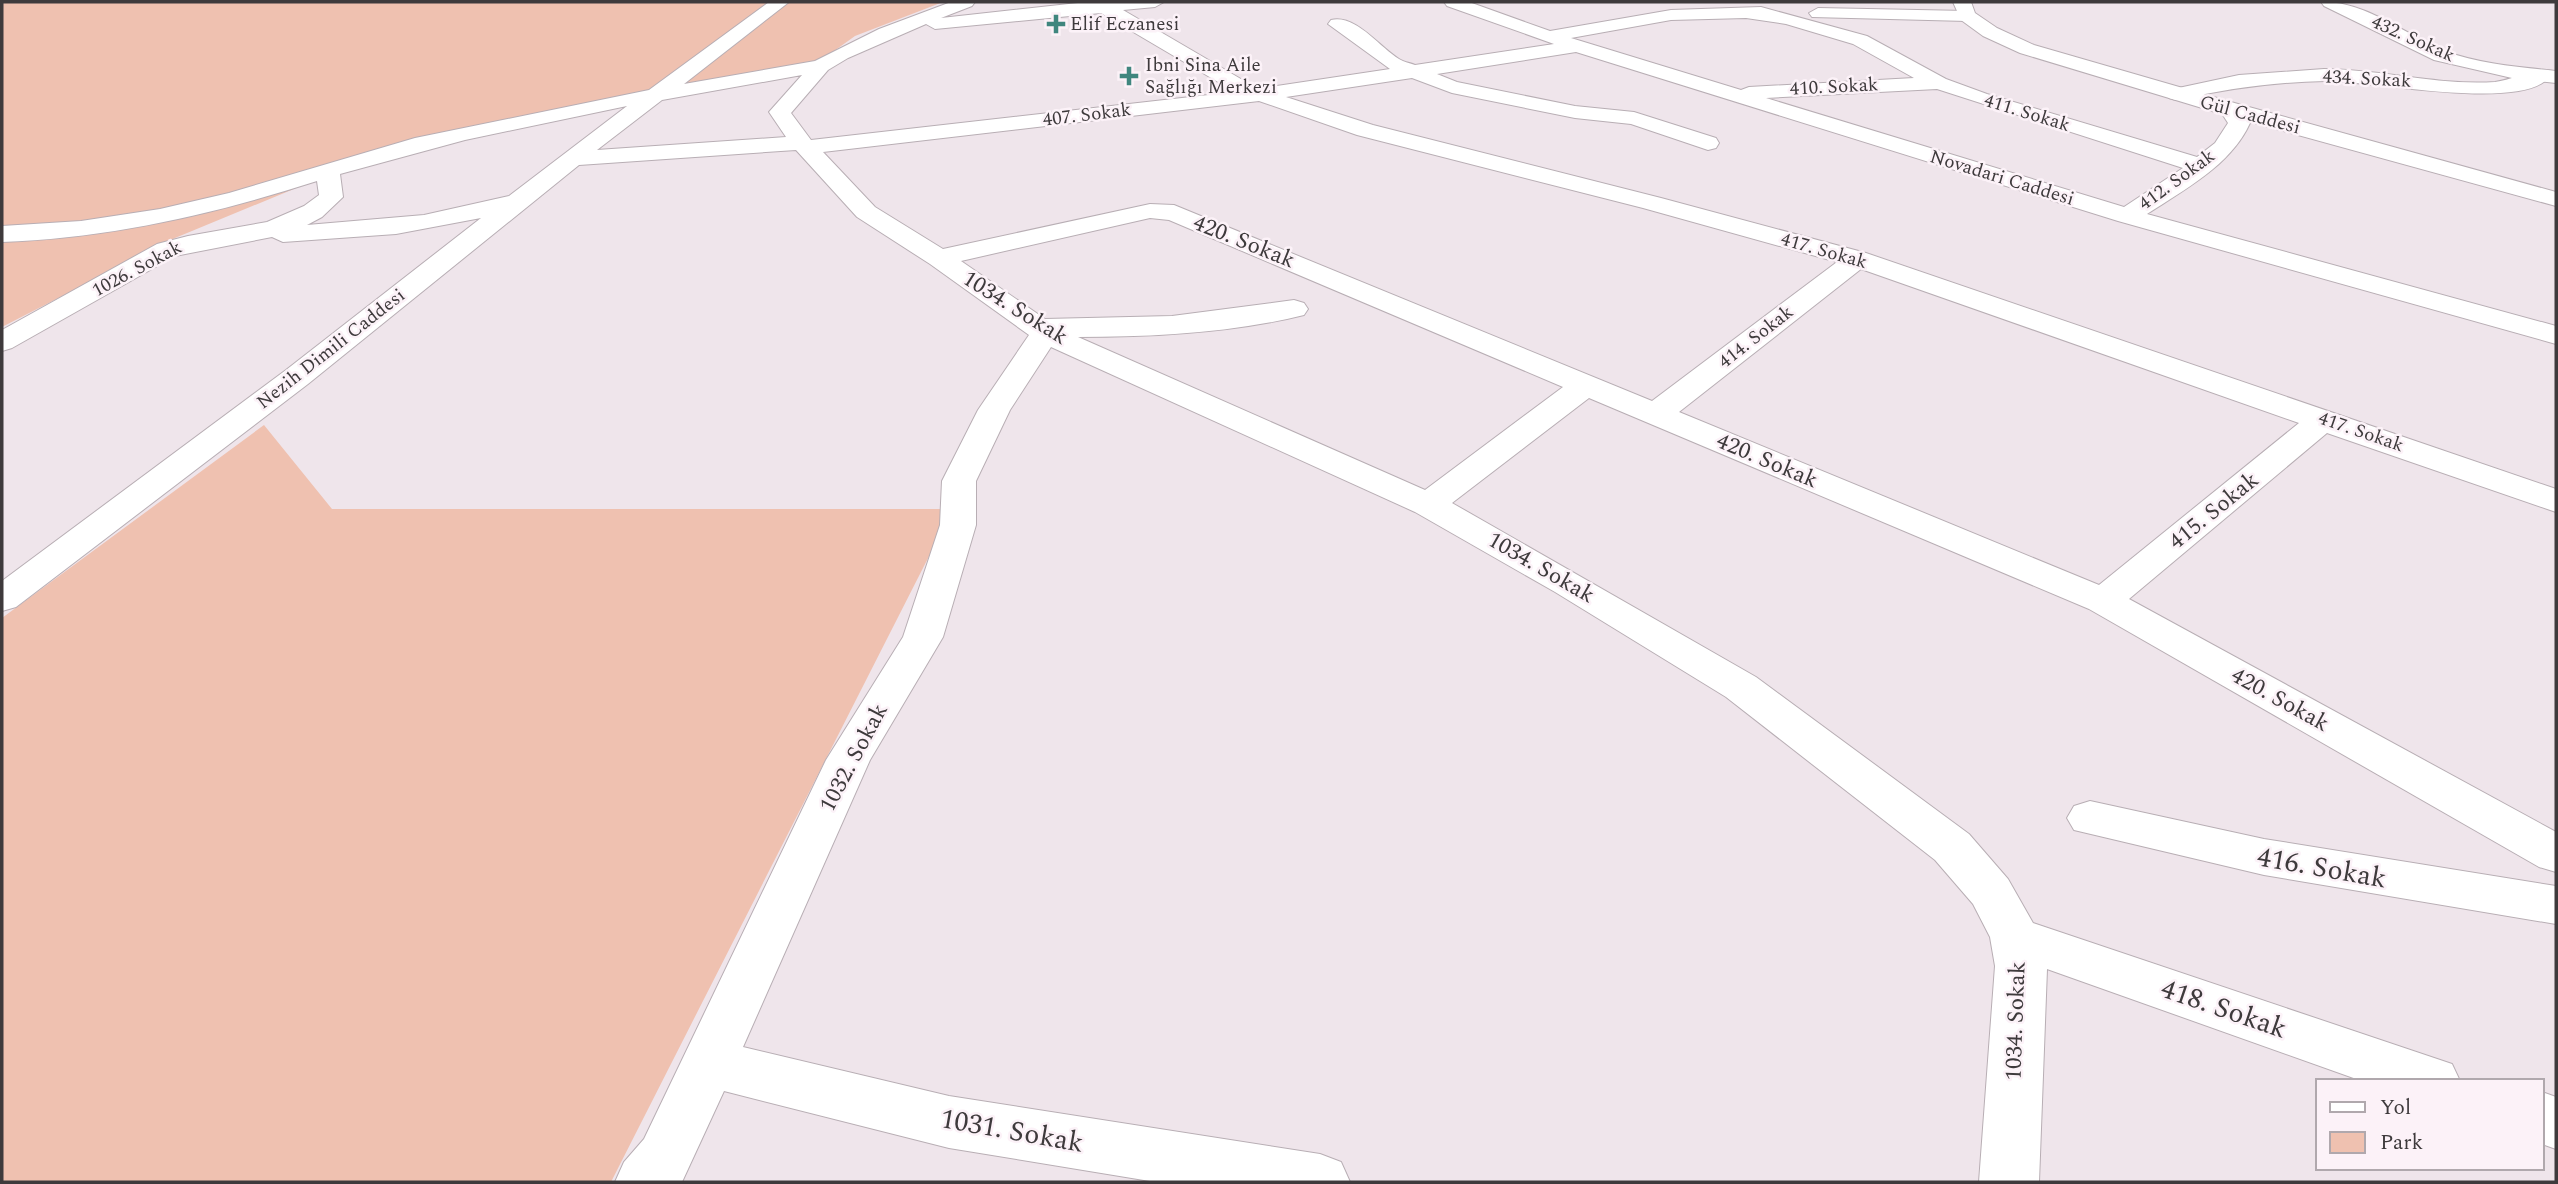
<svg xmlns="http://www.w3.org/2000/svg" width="2558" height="1184" font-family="Spectral,serif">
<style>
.green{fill:#efc1b0}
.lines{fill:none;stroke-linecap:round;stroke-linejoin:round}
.minor-casing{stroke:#b8aeb4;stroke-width:2}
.tertiary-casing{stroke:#b8aeb4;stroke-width:2}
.secondary-casing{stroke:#b8aeb4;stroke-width:2}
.minor{fill:#fff;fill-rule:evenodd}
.tertiary{fill:#fff;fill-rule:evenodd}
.secondary{fill:#fff;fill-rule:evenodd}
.poi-dot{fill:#3f867e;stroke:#fcf2f8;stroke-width:2.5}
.labels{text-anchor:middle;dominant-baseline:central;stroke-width:5;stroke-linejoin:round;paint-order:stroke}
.far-poi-label{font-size:19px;fill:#3e3a3c;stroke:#fcf2f8;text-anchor:start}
.far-street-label{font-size:19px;fill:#3e3a3c;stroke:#fcf2f8}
.street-label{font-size:23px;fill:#3e3a3c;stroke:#fcf2f8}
.near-street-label{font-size:28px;fill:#3e3a3c;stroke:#fcf2f8}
</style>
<rect width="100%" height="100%" fill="#efe5eb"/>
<g class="green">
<polygon points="2,2 943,2 855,36 813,66 467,137 330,174 175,238 2,327"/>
<polygon points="264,425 332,509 953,509 611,1182 2,1182 2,618"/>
</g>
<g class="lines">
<g class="minor-casing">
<g id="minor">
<path d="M 769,2 L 789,2 L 684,84 L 815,61 L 879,29 L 951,2 L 975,2 L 972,6 L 941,18 L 1087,2 L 1164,2 L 1155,7 L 1123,10 L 1246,82 L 1263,88 L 1390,69 L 1328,24 L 1331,20 C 1356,14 1379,47 1399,59 C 1404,62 1410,63 1415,65 L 1554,44 L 1447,6 L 1444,2 L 1469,2 L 1550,31 L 1671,10 L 1761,7 L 1867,36 L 1946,79 L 1987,94 L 2197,157 L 2215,143 L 2228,123 L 2219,109 L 2222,104 L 2238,104 L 2250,123 C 2231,165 2184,190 2147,214 L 2556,326 L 2556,344 L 2118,221 L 1576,52 L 1437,74 L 1457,82 L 1575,106 L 1634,112 L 1716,138 L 1719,143 L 1716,148 L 1708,150 L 1631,124 L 1575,118 L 1452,93 L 1412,78 L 1286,97 L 1373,125 L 1661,198 L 1866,253 L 2556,489 L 2556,512 L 2327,433 L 2129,599 L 2556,832 L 2556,872 L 2539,867 L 2089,609 L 1589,398 L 1452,503 L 1756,677 L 1969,834 L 2008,879 L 2033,923 L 2452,1064 L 2460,1081 L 2362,1081 L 2047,969 L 2039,1182 L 1979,1182 L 1995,966 L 1990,937 L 1973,904 L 1935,860 L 1726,697 L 1555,592 L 1415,512 L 1051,347 L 1010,410 L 976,481 L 976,525 L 943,637 L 870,760 L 743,1047 L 949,1096 L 1320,1154 L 1341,1162 L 1350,1182 L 1156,1182 L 949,1148 L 724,1091 L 682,1182 L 615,1182 L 624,1162 L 644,1139 L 826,760 L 903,637 L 940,525 L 942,481 L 978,410 L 1029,335 L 930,264 L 857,217 L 796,150 L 579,165 L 308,384 L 16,607 L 2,611 L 2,581 L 286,370 L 481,218 L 396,234 L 283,242 L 272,237 L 175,256 L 12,348 L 2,351 L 2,330 L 157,244 L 188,236 L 267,222 L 304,206 L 319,195 L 317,181 C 214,214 111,238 2,242 L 2,226 L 81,221 L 160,209 L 229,193 L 415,138 L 649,90 ZM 1101,13 L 1235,92 L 811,140 L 791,113 L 828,70 L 848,58 L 926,24 L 935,29 ZM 1746,18 L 1786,24 L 1853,44 L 1914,78 L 1749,87 L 1741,90 L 1571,38 L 1671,20 ZM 802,75 L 769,112 L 786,137 L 597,150 L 662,100 ZM 1937,89 L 2183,168 L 2124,207 L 1766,98 ZM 1259,101 L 1357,135 L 1643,208 L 1837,262 L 1652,401 L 1174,205 L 1150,204 L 943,249 L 875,207 L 823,152 ZM 627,106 L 509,196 L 424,215 L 307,225 L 322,217 L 343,197 L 340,174 L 465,140 ZM 1150,218 L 1169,220 L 1563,387 L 1425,490 L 1078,337 C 1152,337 1232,333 1304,315 L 1308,309 L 1304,303 L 1294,300 L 1172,316 L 1045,319 L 961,261 ZM 1861,269 L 2299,423 L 2099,585 L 1679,412 Z"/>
<polygon points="1818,8 1967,11 1976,16 1967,21 1812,17 1809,13"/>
<path d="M 2324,69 C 2381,69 2438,86 2495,82 C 2512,80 2531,68 2547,72 L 2550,76 C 2524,113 2369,80 2325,81 C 2274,82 2225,89 2176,100 L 2169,98 L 2166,94 L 2169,90 L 2239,75 Z"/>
<polygon points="2090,801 2264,839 2556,886 2556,924 2264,875 2074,830 2067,818 2074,806"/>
<polygon points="2542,1092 2556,1097 2556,1149 2542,1144"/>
</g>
</g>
<g class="tertiary-casing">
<path id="tertiary" d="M 2321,2 C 2364,0 2406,35 2445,51 C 2479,64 2520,67 2556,71 L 2556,83 L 2512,78 L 2434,60 L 2324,6 Z"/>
</g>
<g class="secondary-casing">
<polygon id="secondary" points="1953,2 1971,2 1975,13 1997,28 2034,45 2238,104 2556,192 2556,206 2222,114 2020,53 1983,36 1961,20"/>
</g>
<use href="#minor" class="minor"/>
<use href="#tertiary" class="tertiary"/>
<use href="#secondary" class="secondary"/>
</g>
<g class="poi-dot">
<path d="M1052.5 13.5h7v7h7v7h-7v7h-7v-7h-7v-7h7z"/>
<path d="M1125.5 65.5h7v7h7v7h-7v7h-7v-7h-7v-7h7z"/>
</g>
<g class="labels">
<g class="far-poi-label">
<text x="1070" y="24">Elif Eczanesi</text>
<text x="1145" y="65">Ibni Sina Aile<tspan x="1145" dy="22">Sağlığı Merkezi</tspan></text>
</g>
<g class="far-street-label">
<text transform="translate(2413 39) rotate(24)">432. Sokak</text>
<text transform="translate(2367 79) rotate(3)">434. Sokak</text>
<text transform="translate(1834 87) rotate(-3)">410. Sokak</text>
<text transform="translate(2027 113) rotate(17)">411. Sokak</text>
<text transform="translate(1087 115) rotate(-7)">407. Sokak</text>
<text transform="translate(2250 115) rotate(15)">Gül Caddesi</text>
<text transform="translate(2002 178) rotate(17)">Novadari Caddesi</text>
<text transform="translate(2177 180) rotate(-36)">412. Sokak</text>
<text transform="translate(1824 251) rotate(16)">417. Sokak</text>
<text transform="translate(137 269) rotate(-28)">1026. Sokak</text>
<text transform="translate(1756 337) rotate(-38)">414. Sokak</text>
<text transform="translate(331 349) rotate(-38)">Nezih Dimili Caddesi</text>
<text transform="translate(2361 432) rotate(19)">417. Sokak</text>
</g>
<g class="street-label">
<text transform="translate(1244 242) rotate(22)">420. Sokak</text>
<text transform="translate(1015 308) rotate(32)">1034. Sokak</text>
<text transform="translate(1767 461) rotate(23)">420. Sokak</text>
<text transform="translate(2214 511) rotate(-39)">415. Sokak</text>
<text transform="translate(1541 568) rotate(30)">1034. Sokak</text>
<text transform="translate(2280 700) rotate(29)">420. Sokak</text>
<text transform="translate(854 758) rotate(-62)">1032. Sokak</text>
<text transform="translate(2016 1021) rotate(-88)">1034. Sokak</text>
</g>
<g class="near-street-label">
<text transform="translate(2322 868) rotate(10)">416. Sokak</text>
<text transform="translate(2224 1009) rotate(19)">418. Sokak</text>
<text transform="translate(1012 1131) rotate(10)">1031. Sokak</text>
</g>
</g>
<rect width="2558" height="1184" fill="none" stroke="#3e3a3c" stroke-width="7"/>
<rect x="2316" y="1079" width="228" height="91" fill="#fcf2f8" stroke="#b0a8ad" stroke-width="2"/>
<rect x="2330" y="1102" width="35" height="10" fill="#ffffff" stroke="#b0a8ad" stroke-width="2"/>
<text x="2380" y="1114" font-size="21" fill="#3e3a3c">Yol</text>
<rect x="2330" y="1132" width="35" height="21" fill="#efc1b0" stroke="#b0a8ad" stroke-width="2"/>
<text x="2380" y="1149" font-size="21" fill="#3e3a3c">Park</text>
</svg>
